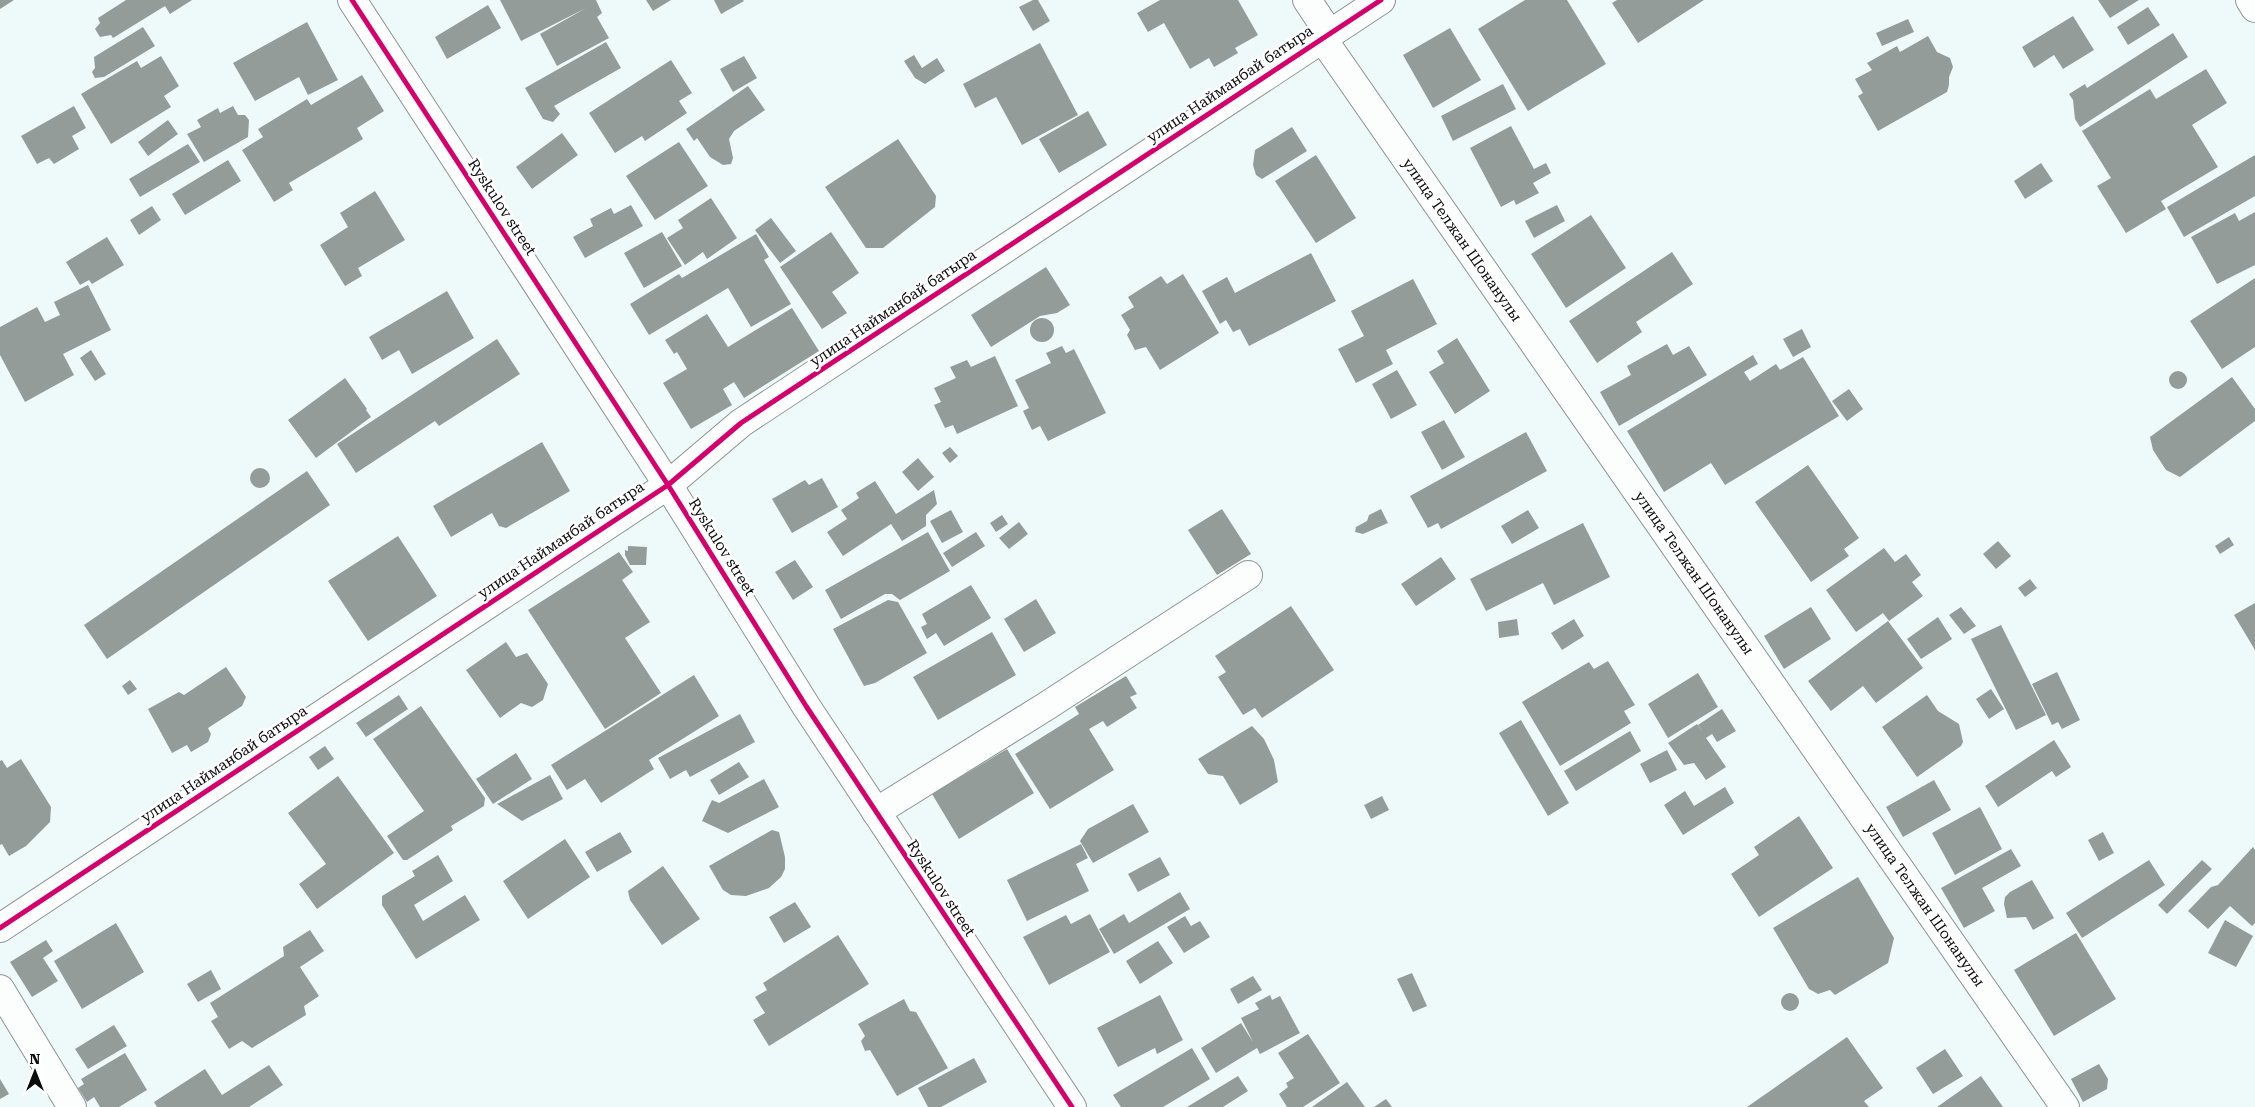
<svg xmlns="http://www.w3.org/2000/svg" width="2255" height="1107" font-family="'Roboto Serif',serif">
<style>
.building{fill:#949c9a}
.lines{fill:none;stroke-linecap:round;stroke-linejoin:round}
.minor-casing{stroke:#8d9392;stroke-width:30}
.minor{stroke:#fcfefe;stroke-width:28}
.cycleway-casing{stroke:#fff;stroke-width:8}
.cycleway{stroke:#d6006c;stroke-width:5}
.labels{text-anchor:middle;dominant-baseline:central;stroke-width:5;stroke-linejoin:round;paint-order:stroke}
.street-label{font-size:15px;fill:#0b0b0b;stroke:#fff}
</style>
<rect width="100%" height="100%" fill="#eefaf9"/>
<g class="building">
<polygon points="0,0 14,0 0,9"/>
<polygon points="126,0 192,0 170,14 165,6 113,38 111,35 100,37 95,29 100,23 98,18"/>
<polygon points="500,0 596,0 602,13 597,17 609,38 557,66 540,34 586,8 521,41"/>
<polygon points="646,0 671,0 653,11"/>
<polygon points="714,0 743,0 744,1 721,14"/>
<polygon points="1033,0 1038,0 1050,21 1033,31 1019,7"/>
<polygon points="1160,0 1238,0 1258,35 1235,48 1238,53 1214,67 1209,58 1190,69 1164,23 1148,32 1137,13"/>
<polygon points="1525,0 1567,0 1606,64 1528,111 1478,29"/>
<polygon points="1617,0 1704,0 1638,43 1612,3"/>
<polygon points="2098,0 2139,0 2110,18"/>
<polygon points="488,5 501,28 447,59 435,37"/>
<polygon points="2148,7 2160,25 2128,45 2117,27"/>
<polygon points="2073,16 2094,50 2063,69 2054,55 2034,68 2022,47"/>
<polygon points="1908,19 1914,32 1882,46 1876,33"/>
<polygon points="307,22 338,80 308,95 299,77 255,101 233,63"/>
<polygon points="143,27 155,46 104,77 95,78 92,72 95,68 94,57"/>
<polygon points="1450,28 1481,80 1433,108 1403,55"/>
<polygon points="2173,33 2188,57 2080,127 2075,119 2073,100 2069,94 2085,84 2087,88"/>
<polygon points="1928,36 1937,52 1950,58 1953,67 1949,77 1949,85 1947,92 1878,131 1858,96 1863,93 1855,79 1872,70 1867,63 1897,46 1900,52"/>
<polygon points="606,42 621,68 554,106 560,114 553,122 543,119 525,88"/>
<polygon points="1040,43 1078,115 1022,145 996,97 975,108 963,84"/>
<polygon points="914,55 922,68 937,58 945,71 925,84 915,78 904,61"/>
<polygon points="161,56 179,86 164,96 171,107 111,144 81,94 137,61 141,68"/>
<polygon points="744,56 757,78 733,92 720,69"/>
<polygon points="671,60 692,93 679,101 687,113 645,141 642,136 615,153 589,113"/>
<polygon points="2206,69 2227,103 2192,125 2218,167 2161,201 2166,209 2126,233 2097,186 2111,178 2082,131 2150,89 2156,99"/>
<polygon points="362,75 384,111 357,128 363,139 289,183 293,190 274,202 242,150 263,137 258,129 307,99 311,105"/>
<polygon points="1503,84 1516,109 1453,141 1441,116"/>
<polygon points="748,86 765,110 734,131 729,139 733,158 731,164 723,165 710,157 697,138 694,141 686,129"/>
<polygon points="74,106 86,128 72,136 79,149 54,164 49,158 37,164 21,136"/>
<polygon points="233,106 238,115 245,115 249,120 248,137 204,162 187,134 201,127 197,120 218,108 220,113"/>
<polygon points="1088,111 1107,145 1059,173 1039,139"/>
<polygon points="168,120 178,134 148,156 138,142"/>
<polygon points="1511,126 1534,169 1546,163 1551,173 1533,183 1539,193 1516,205 1514,200 1501,207 1470,148"/>
<polygon points="1292,127 1307,151 1262,179 1256,175 1253,165 1255,150"/>
<polygon points="562,133 578,155 532,189 516,167"/>
<polygon points="898,139 936,196 935,207 883,248 866,248 825,187"/>
<polygon points="679,142 708,186 655,220 626,176"/>
<polygon points="188,144 200,162 140,197 129,179"/>
<polygon points="1316,155 1356,218 1316,243 1275,181"/>
<polygon points="2255,155 2255,196 2184,237 2167,207"/>
<polygon points="228,160 241,181 185,215 172,194"/>
<polygon points="2041,163 2053,181 2025,199 2014,181"/>
<polygon points="375,191 405,240 358,268 362,276 345,286 320,245 348,227 340,213"/>
<polygon points="711,198 737,238 707,259 703,252 685,265 667,238 683,228 678,220"/>
<polygon points="631,205 643,226 585,258 573,237 593,226 590,219 611,208 614,214"/>
<polygon points="1557,205 1565,221 1534,238 1525,221"/>
<polygon points="152,206 161,220 139,235 130,220"/>
<polygon points="2255,212 2255,265 2217,284 2191,237 2235,213 2239,221"/>
<polygon points="1591,215 1626,268 1566,308 1531,254"/>
<polygon points="771,218 796,251 780,263 755,230"/>
<polygon points="662,232 682,266 644,288 624,253"/>
<polygon points="831,232 859,273 832,292 847,313 822,329 780,267"/>
<polygon points="756,234 769,257 764,260 791,304 751,327 728,288 649,335 630,304 679,274 682,278"/>
<polygon points="107,237 124,265 92,284 89,280 80,285 66,262"/>
<polygon points="1672,252 1693,284 1636,322 1642,332 1597,363 1569,321"/>
<polygon points="1311,253 1336,301 1249,346 1240,329 1233,332 1226,320 1220,324 1202,291 1227,277 1235,293"/>
<polygon points="1046,267 1070,305 1057,313 1040,316 991,347 971,315"/>
<polygon points="1183,274 1219,333 1160,370 1146,347 1135,350 1127,335 1130,330 1121,315 1134,307 1128,297 1161,276 1167,284"/>
<polygon points="2255,278 2255,347 2222,369 2190,321"/>
<polygon points="1413,279 1437,324 1386,350 1393,364 1356,383 1338,349 1364,336 1351,311"/>
<polygon points="88,285 111,330 63,354 74,375 25,402 0,355 0,327 37,307 45,322 60,315 54,302"/>
<polygon points="447,291 474,338 412,374 399,350 382,360 369,337"/>
<polygon points="792,308 819,351 744,398 734,382 723,389 732,405 691,429 663,383 687,369 677,352 674,354 665,340 707,314 728,347"/>
<circle cx="1042" cy="330" r="12"/>
<polygon points="1802,329 1811,347 1793,357 1783,339"/>
<polygon points="1457,338 1490,391 1455,414 1429,372 1444,363 1437,351"/>
<polygon points="497,339 520,374 439,426 435,421 356,473 337,444"/>
<polygon points="1667,344 1673,355 1689,346 1707,375 1619,426 1600,392 1631,375 1627,366"/>
<polygon points="1062,346 1066,353 1074,349 1106,413 1048,441 1040,426 1032,430 1023,411 1029,408 1015,380 1051,363 1046,353"/>
<polygon points="91,350 106,374 95,381 80,358"/>
<polygon points="1753,355 1758,364 1744,372 1750,381 1776,364 1780,370 1803,357 1839,416 1725,485 1711,463 1664,492 1627,431"/>
<polygon points="995,356 1018,406 957,434 953,425 945,428 934,405 941,402 934,388 956,378 950,367 967,360 971,367"/>
<polygon points="1397,370 1417,405 1391,419 1372,384"/>
<circle cx="2178" cy="380" r="9"/>
<polygon points="2232,377 2255,409 2255,421 2180,477 2166,470 2153,450 2150,437"/>
<polygon points="345,378 367,409 366,410 371,417 316,458 288,420"/>
<polygon points="1849,389 1863,409 1847,421 1832,401"/>
<polygon points="1444,420 1465,457 1442,470 1421,432"/>
<polygon points="1526,432 1547,471 1441,529 1438,523 1428,528 1410,496"/>
<polygon points="542,442 570,491 506,528 499,526 492,513 451,537 433,506"/>
<polygon points="950,447 958,456 950,463 942,453"/>
<polygon points="918,458 934,477 918,491 902,472"/>
<polygon points="1808,465 1859,538 1844,549 1849,556 1811,582 1755,502"/>
<circle cx="260" cy="478" r="10"/>
<polygon points="307,471 330,505 107,659 84,625"/>
<polygon points="822,478 838,507 792,533 772,499 805,480 809,485"/>
<polygon points="875,481 896,514 934,490 937,504 926,515 926,526 902,541 891,524 843,556 827,532 847,519 841,510 859,498 856,493"/>
<polygon points="1222,509 1251,554 1217,575 1188,530"/>
<polygon points="1381,509 1388,523 1363,534 1355,532 1356,527 1367,521 1369,515"/>
<polygon points="951,510 963,532 942,543 930,521"/>
<polygon points="1528,510 1539,528 1512,544 1501,526"/>
<polygon points="1002,515 1008,524 996,532 990,523"/>
<polygon points="1019,522 1028,534 1009,549 999,538"/>
<polygon points="1583,523 1610,577 1554,605 1543,583 1486,611 1470,579"/>
<polygon points="928,532 950,571 900,600 892,594 885,594 841,619 825,590"/>
<polygon points="976,532 985,546 952,567 943,553"/>
<polygon points="398,536 437,596 368,641 328,581"/>
<polygon points="2229,537 2234,545 2220,554 2215,546"/>
<polygon points="1998,541 2011,556 1996,569 1983,554"/>
<polygon points="628,546 647,547 646,565 630,565 625,555 625,550 628,551"/>
<polygon points="1884,548 1895,562 1906,554 1921,575 1912,582 1923,596 1889,621 1883,613 1856,632 1826,590"/>
<polygon points="619,552 633,572 622,580 650,622 625,638 661,693 605,729 528,610"/>
<polygon points="1441,557 1456,579 1416,606 1401,584"/>
<polygon points="795,560 813,587 793,600 775,572"/>
<polygon points="2030,579 2037,588 2025,597 2018,588"/>
<polygon points="971,585 991,618 944,646 936,633 927,639 921,627 927,624 922,614"/>
<polygon points="1036,599 1056,633 1024,652 1004,619"/>
<polygon points="888,600 898,602 927,653 875,683 864,686 833,629"/>
<polygon points="2255,603 2255,650 2234,615"/>
<polygon points="1291,606 1334,670 1262,718 1255,708 1243,715 1218,677 1226,672 1215,656"/>
<polygon points="1811,607 1831,639 1784,669 1764,636"/>
<polygon points="1961,607 1976,626 1964,634 1949,615"/>
<polygon points="1938,617 1952,639 1921,659 1907,639"/>
<polygon points="1517,619 1519,635 1499,638 1498,622"/>
<polygon points="1574,619 1584,636 1562,650 1551,633"/>
<polygon points="1888,621 1923,668 1876,703 1863,686 1831,711 1808,681"/>
<polygon points="2001,625 2046,715 2016,730 1971,639"/>
<polygon points="992,632 1016,675 938,720 913,677"/>
<polygon points="506,642 516,657 527,653 548,684 543,700 532,707 521,703 500,718 466,670"/>
<polygon points="1608,661 1635,705 1624,711 1631,723 1560,766 1522,702 1589,662 1594,669"/>
<polygon points="226,667 246,697 242,706 208,728 211,734 208,742 191,752 187,745 172,753 148,709 179,692 184,695"/>
<polygon points="2057,672 2080,720 2062,729 2058,722 2052,725 2032,684"/>
<polygon points="1698,673 1718,707 1668,738 1648,704"/>
<polygon points="694,675 719,716 649,760 654,769 601,803 585,779 567,790 551,765"/>
<polygon points="1126,676 1137,694 1130,697 1137,708 1107,727 1103,721 1089,729 1114,770 1050,809 1015,754 1079,714 1075,707"/>
<polygon points="130,680 137,689 128,695 122,686"/>
<polygon points="1991,689 2004,709 1989,719 1976,699"/>
<polygon points="399,695 408,709 366,737 356,723"/>
<polygon points="1927,695 1938,711 1959,724 1963,742 1961,746 1917,777 1882,727"/>
<polygon points="421,706 485,798 484,806 451,826 453,830 407,860 403,860 387,836 424,811 373,739"/>
<polygon points="1722,709 1736,731 1717,742 1712,734 1706,738 1726,767 1706,780 1694,763 1684,765 1668,743 1697,724 1703,733 1698,725"/>
<polygon points="740,714 755,742 690,777 686,770 670,779 658,758"/>
<polygon points="1521,720 1569,803 1548,816 1499,733"/>
<polygon points="1252,726 1264,739 1274,760 1278,782 1240,805 1223,776 1208,774 1198,759"/>
<polygon points="1630,731 1641,751 1576,791 1564,771"/>
<polygon points="2054,740 2071,767 2056,777 2052,771 1998,807 1985,786"/>
<polygon points="325,746 334,759 318,770 309,757"/>
<polygon points="1007,749 1034,793 959,839 932,794"/>
<polygon points="1667,750 1677,770 1650,783 1640,764"/>
<polygon points="516,753 532,779 493,804 476,779"/>
<polygon points="21,759 51,807 50,822 26,846 9,856 2,844 0,845 0,761 2,760 7,768"/>
<polygon points="739,762 749,777 719,795 710,780"/>
<polygon points="550,775 563,799 522,821 497,804"/>
<polygon points="338,776 394,853 317,909 299,884 326,864 288,813"/>
<polygon points="764,779 779,807 728,833 702,821 712,800 719,803"/>
<polygon points="1934,780 1951,810 1903,837 1886,807"/>
<polygon points="1725,787 1734,803 1683,835 1664,805 1685,791 1694,806"/>
<polygon points="1382,796 1389,810 1371,819 1364,805"/>
<polygon points="1133,804 1149,832 1093,863 1080,841 1088,829"/>
<polygon points="1980,807 2002,849 1955,875 1932,833"/>
<polygon points="1799,816 1833,868 1759,917 1731,874 1759,855 1754,847"/>
<polygon points="772,830 779,832 785,857 785,869 781,877 769,888 746,896 731,895 723,890 709,866"/>
<polygon points="620,832 632,852 597,872 585,852"/>
<polygon points="2103,832 2114,853 2099,861 2088,840"/>
<polygon points="565,839 590,877 528,919 503,881"/>
<polygon points="1081,844 1088,858 1076,864 1089,891 1027,921 1007,880"/>
<polygon points="2253,847 2255,850 2255,923 2252,926 2230,906 2208,929 2188,911 2211,887 2218,885"/>
<polygon points="2011,849 2021,866 1982,888 1995,911 1964,928 1941,888"/>
<polygon points="438,855 453,881 414,905 423,921 465,895 480,920 416,959 382,905 382,896 415,876 412,871"/>
<polygon points="1160,857 1170,875 1138,892 1128,874"/>
<polygon points="2149,860 2165,885 2082,938 2066,913"/>
<polygon points="2202,860 2212,869 2167,914 2158,905"/>
<polygon points="663,866 700,919 662,945 630,900 628,891"/>
<polygon points="1858,877 1894,938 1888,963 1835,995 1830,990 1818,994 1809,989 1773,928"/>
<polygon points="2032,880 2054,918 2033,930 2026,917 2007,918 2004,904 2005,897 2010,892"/>
<polygon points="1180,892 1190,909 1114,954 1099,929 1124,914 1129,923"/>
<polygon points="795,902 811,927 784,943 769,917"/>
<polygon points="1090,914 1110,952 1049,985 1023,937 1066,915 1071,924"/>
<polygon points="1185,916 1191,926 1200,921 1210,937 1184,953 1167,927"/>
<polygon points="2225,920 2253,936 2236,967 2208,953"/>
<polygon points="116,923 144,972 82,1009 54,961"/>
<polygon points="310,930 324,951 300,967 319,996 304,1006 306,1015 252,1048 242,1041 229,1049 211,1021 218,1017 210,1003 284,956 283,947"/>
<polygon points="2076,933 2116,999 2054,1036 2014,970"/>
<polygon points="838,935 869,984 769,1046 753,1020 765,1013 755,997 767,990 763,983"/>
<polygon points="46,940 53,951 43,958 58,981 32,997 10,962"/>
<polygon points="1158,941 1173,963 1140,984 1126,961"/>
<polygon points="211,970 221,989 198,1002 187,984"/>
<polygon points="1412,973 1427,1006 1413,1012 1397,979"/>
<polygon points="1253,976 1262,990 1238,1004 1230,989"/>
<circle cx="1790" cy="1002" r="9"/>
<polygon points="1160,995 1183,1040 1157,1054 1155,1048 1118,1067 1097,1028"/>
<polygon points="1270,995 1272,1000 1280,996 1300,1033 1260,1054 1257,1048 1216,1073 1201,1048 1241,1023 1253,1042 1241,1018 1259,1009 1255,1003"/>
<polygon points="904,999 910,1011 916,1012 948,1068 897,1096 870,1050 865,1051 861,1041 865,1036 858,1024"/>
<polygon points="114,1025 127,1046 88,1069 75,1049"/>
<polygon points="1308,1034 1340,1083 1303,1107 1287,1107 1279,1094 1288,1087 1286,1083 1294,1078 1278,1053"/>
<polygon points="1847,1037 1883,1088 1864,1101 1869,1107 1747,1107"/>
<polygon points="1192,1048 1210,1079 1163,1107 1121,1107 1113,1095"/>
<polygon points="1945,1049 1963,1076 1933,1094 1916,1068"/>
<polygon points="125,1053 147,1090 119,1107 100,1107 94,1097 87,1102 78,1088 84,1084 81,1079"/>
<polygon points="974,1058 987,1082 941,1107 928,1107 918,1088"/>
<polygon points="2099,1064 2108,1079 2107,1089 2083,1102 2071,1079"/>
<polygon points="269,1065 283,1085 249,1107 157,1107 154,1102 205,1069 222,1095"/>
<polygon points="1238,1076 1248,1091 1223,1107 1187,1107"/>
<polygon points="1981,1076 2003,1107 1937,1107"/>
<polygon points="0,1079 9,1094 0,1099"/>
<polygon points="1347,1082 1365,1107 1312,1107"/>
<polygon points="1386,1099 1392,1107 1374,1107"/>
</g>
<g class="lines">
<g class="minor-casing">
<g id="minor">
<polyline points="352,0 668,485 806,706 1072,1107"/>
<polyline points="1307,0 1329,33"/>
<polyline points="2250,0 2255,8"/>
<polyline points="1322,38 2065,1107"/>
<polyline points="876,812 1045,707 1248,575"/>
<polyline points="0,928 668,485 741,423 1381,0"/>
<polyline points="0,989 72,1107"/>
</g>
</g>
<use href="#minor" class="minor"/>
<g class="cycleway-casing">
<g id="cycleway">
<polyline points="352,0 668,485 806,706 1072,1107"/>
<polyline points="0,928 668,485 741,423 1381,0"/>
</g>
</g>
<use href="#cycleway" class="cycleway"/>
</g>
<g class="labels">
<g class="street-label">
<text transform="translate(1230 84) rotate(-34)">улица Найманбай батыра</text>
<text transform="translate(502 207) rotate(57)">Ryskulov street</text>
<text transform="translate(1462 240) rotate(55)">улица Телжан Шонанулы</text>
<text transform="translate(893 308) rotate(-34)">улица Найманбай батыра</text>
<text transform="translate(561 540) rotate(-34)">улица Найманбай батыра</text>
<text transform="translate(722 547) rotate(58)">Ryskulov street</text>
<text transform="translate(1694 573) rotate(55)">улица Телжан Шонанулы</text>
<text transform="translate(224 764) rotate(-34)">улица Найманбай батыра</text>
<text transform="translate(941 888) rotate(57)">Ryskulov street</text>
<text transform="translate(1925 905) rotate(55)">улица Телжан Шонанулы</text>
</g>
</g>
<g transform="translate(35 1072)" stroke="#ffffff" stroke-width="4" paint-order="stroke">
<path d="M0-4L9 19L0 12L-9 19Z" fill="#0b0b0b"/>
<text y="-8" font-size="14" font-weight="bold" text-anchor="middle" fill="#0b0b0b">N</text>
</g>
</svg>
